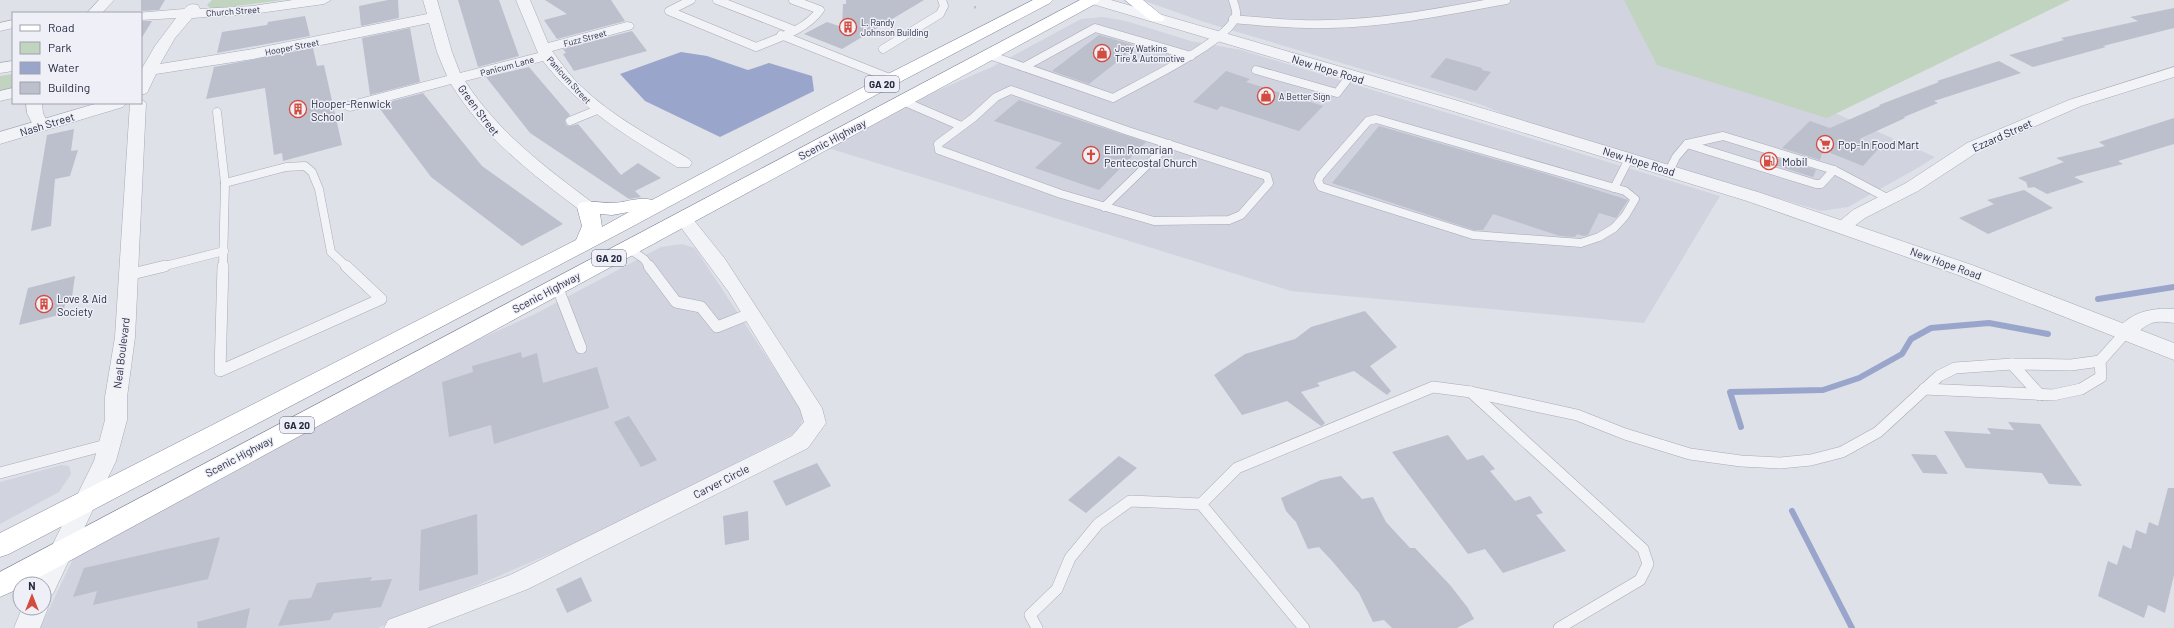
<svg xmlns="http://www.w3.org/2000/svg" width="2174" height="628" font-family="Barlow,sans-serif">
<style>
.built{fill:#d1d3de}
.green{fill:#c0d4c0}
.water{fill:#99a5cb}
.lines{fill:none;stroke-linecap:round;stroke-linejoin:round}
.stream{stroke:#99a5cb;stroke-width:6}
.building{fill:#bcbfcc}
.service-far1-casing{stroke:#a8aab7;stroke-width:9}
.service-casing{stroke:#a8aab7;stroke-width:12}
.minor-casing{stroke:#a8aab7;stroke-width:1}
.tertiary-casing{stroke:#a8aab7;stroke-width:1}
.primary-casing{stroke:#9ea2b6;stroke-width:1}
.trunk-casing{stroke:#868aa1;stroke-width:1}
.path{stroke:#bdbfc8;stroke-width:2;stroke-dasharray:2.5 2.5;stroke-linecap:butt}
.service-far1{stroke:#f2f3f7;stroke-width:8}
.service{stroke:#f2f3f7;stroke-width:11}
.minor{fill:#f2f3f7;fill-rule:evenodd}
.tertiary{fill:#f2f3f7;fill-rule:evenodd}
.primary{fill:#fff;fill-rule:evenodd}
.trunk{fill:#fff;fill-rule:evenodd}
.labels{text-anchor:middle;dominant-baseline:central;stroke-width:3;stroke-linejoin:round;paint-order:stroke}
.far-street-label{font-size:9px;fill:#272b41;stroke:#eff0f7}
.far-poi-label{font-size:9px;fill:#272b41;stroke:#eff0f7;text-anchor:start}
.shield{fill:#eff0f7;stroke:#636678;stroke-width:1}
.shield-label{font-size:10px;font-weight:bold;fill:#272b41}
.street-label{font-size:11px;fill:#272b41;stroke:#eff0f7}
.poi-label{font-size:11px;fill:#272b41;stroke:#eff0f7;text-anchor:start}
</style>
<rect width="100%" height="100%" fill="#dfe1e9"/>
<g class="built">
<polygon points="1142,0 1664,0 1835,113 1935,157 1921,166 1848,207 1821,211 1512,118 1482,105 1204,22"/>
<polygon points="1103,17 1126,21 1191,41 1241,50 1720,196 1644,323 1291,291 828,148 934,92 992,67 1081,19"/>
<polygon points="682,244 695,248 799,406 803,418 800,427 793,434 594,535 378,628 40,628 74,557 442,356 537,313 661,247"/>
<polygon points="61,465 69,466 71,474 59,492 0,524 0,482"/>
</g>
<g class="green">
<polygon points="212,0 283,0 211,9 207,5"/>
<polygon points="1624,0 2070,0 1827,118 1657,65"/>
<polygon points="13,74 13,90 0,93 0,76"/>
</g>
<polygon class="water" points="681,52 707,56 748,70 769,63 812,76 814,91 720,137 645,101 620,74"/>
<g class="lines">
<g class="stream">
<polyline points="2098,299 2174,287"/>
<polyline points="1741,427 1730,392 1823,390 1859,378 1902,354 1911,339 1931,328 1989,323 2048,334"/>
<polyline points="1792,511 1852,628"/>
</g>
</g>
<g class="building">
<polygon points="141,0 165,0 159,10 141,11"/>
<polygon points="388,0 398,0 399,18 361,26 359,6"/>
<polygon points="458,0 499,0 519,56 478,67"/>
<polygon points="545,0 611,0 625,21 557,39 544,20 567,14"/>
<polygon points="846,0 924,0 842,49 804,34 827,22 842,27 843,4 846,4"/>
<polygon points="2174,8 2174,28 2103,46 2106,47 2033,67 2009,55 2064,40 2061,38 2138,21 2130,17"/>
<polygon points="305,16 310,36 217,53 222,32 267,25 268,22"/>
<polygon points="141,21 152,21 141,39"/>
<polygon points="410,28 420,82 370,95 362,38"/>
<polygon points="632,31 647,51 574,71 563,54 566,53 563,49"/>
<polygon points="1099,35 1137,46 1089,84 1052,71"/>
<polygon points="313,48 317,66 324,65 342,145 283,161 282,153 274,155 265,88 206,99 214,67"/>
<polygon points="1446,58 1482,68 1482,70 1491,72 1476,91 1430,77"/>
<polygon points="1999,61 2021,73 1934,101 1938,103 1904,117 1905,118 1859,139 1880,147 1863,166 1823,150 1820,160 1782,148 1810,121 1830,128 1880,106 1879,105 1939,82 1937,81"/>
<polygon points="529,67 570,115 565,120 566,125 570,126 578,124 621,175 638,163 661,178 635,191 641,197 629,199 530,133 486,77"/>
<polygon points="1226,71 1250,79 1246,82 1323,106 1299,131 1221,106 1217,110 1193,102"/>
<polygon points="423,93 482,166 563,224 522,246 431,177 377,105"/>
<polygon points="1019,100 1076,119 1146,142 1099,190 1035,168 1062,143 994,121"/>
<polygon points="2174,118 2174,144 2118,161 2123,164 2074,177 2084,182 2047,194 2034,187 2028,188 2026,182 2018,178 2064,162 2056,158 2105,146 2099,142"/>
<polygon points="1379,126 1543,173 1628,200 1616,218 1599,213 1588,235 1584,236 1577,234 1575,237 1560,236 1493,214 1483,230 1474,230 1332,183"/>
<polygon points="74,129 71,151 78,150 70,176 55,179 51,226 31,231 47,135"/>
<polygon points="1773,157 1816,170 1813,177 1768,163"/>
<polygon points="2024,190 2053,208 1988,234 1959,218 1994,204 1987,200"/>
<polygon points="75,276 72,297 66,299 63,314 19,325 28,288"/>
<polygon points="1365,311 1397,347 1370,366 1391,391 1387,395 1354,371 1317,383 1320,386 1301,392 1325,423 1323,425 1321,426 1287,401 1242,415 1214,375 1245,354 1295,339 1311,327"/>
<polygon points="521,352 522,358 537,353 543,383 597,367 609,408 494,444 491,425 449,437 442,382 473,372 472,366"/>
<polygon points="629,416 657,460 641,467 614,422"/>
<polygon points="2008,422 2040,424 2082,486 2049,484 2042,473 1966,468 1944,431 1991,434 1987,428 2014,430"/>
<polygon points="1448,435 1467,460 1483,455 1495,469 1490,471 1515,501 1530,496 1543,513 1536,515 1566,551 1503,573 1485,549 1468,554 1392,452"/>
<polygon points="1911,454 1936,455 1948,474 1923,473"/>
<polygon points="1119,456 1137,468 1086,513 1068,500"/>
<polygon points="817,463 831,486 786,506 773,481"/>
<polygon points="1341,476 1362,499 1373,497 1386,522 1410,548 1415,548 1450,585 1468,608 1474,619 1457,628 1392,628 1384,620 1373,622 1359,593 1333,562 1319,547 1308,549 1296,522 1286,511 1281,498 1321,480"/>
<polygon points="2168,488 2174,488 2174,575 2165,613 2148,605 2144,618 2098,596 2108,561 2117,565 2123,545 2131,549 2136,530 2146,534 2149,522 2158,526"/>
<polygon points="748,511 749,540 725,545 723,516"/>
<polygon points="477,514 478,574 419,591 421,530"/>
<polygon points="220,537 208,579 93,605 97,591 73,597 84,568"/>
<polygon points="372,577 370,581 392,579 381,607 334,613 330,620 278,626 289,600 311,598 317,583"/>
<polygon points="581,577 592,601 567,613 556,589"/>
<polygon points="250,608 246,628 198,628 197,622"/>
</g>
<g class="lines">
<g class="service-far1-casing">
<g id="service-far1">
<path d="M 691,0 L 669,11 L 756,47 C 778,38 806,30 820,10 L 793,0"/>
<polyline points="717,0 794,30"/>
<path d="M 1233,19 C 1264,22 1296,25 1328,24 C 1387,23 1447,11 1506,0"/>
<polyline points="781,35 892,79"/>
<polyline points="883,49 940,14 944,6 942,0"/>
<path d="M 989,55 L 1113,98 C 1136,85 1232,40 1236,15 C 1237,11 1234,4 1233,0"/>
<polyline points="1024,67 1095,28 1191,56"/>
<polyline points="1256,70 1337,93 1350,76"/>
<polygon points="1011,90 1128,131 1267,176 1269,183 1241,215 1229,220 1154,221 1061,194 939,150 938,144 973,118 996,97"/>
<polyline points="903,101 961,126"/>
<polyline points="217,112 225,183"/>
<polygon points="1376,119 1625,191 1635,199 1625,216 1614,228 1599,237 1581,243 1473,235 1321,187 1318,181 1320,176 1368,121"/>
<polyline points="570,121 597,110"/>
<polyline points="1687,144 1816,184 1821,184 1834,170"/>
<polyline points="1669,171 1676,157 1687,144 1723,136 1834,170 1889,199"/>
<polyline points="225,183 286,167 305,166 312,172 319,189 331,252 347,267"/>
<polyline points="1614,188 1629,159"/>
<polyline points="1104,207 1169,144"/>
<polyline points="628,248 644,259 650,267"/>
<polyline points="161,267 224,251"/>
<polyline points="223,267 225,183"/>
</g>
</g>
<g class="service-casing">
<g id="service">
<polyline points="223,266 220,371 381,299 346,266"/>
<polyline points="649,266 676,302 701,307 717,327 752,313"/>
<polyline points="128,275 165,266"/>
<polyline points="557,286 581,348"/>
<polyline points="2012,364 2040,395"/>
<polyline points="1924,389 2053,395 2081,389 2101,377 2100,361 2126,332"/>
<polyline points="1471,392 1643,549 1648,564 1640,580 1559,628"/>
<polyline points="0,473 110,444"/>
<polyline points="1037,628 1030,615 1057,589 1070,558 1098,524 1130,501 1201,504"/>
<polyline points="1304,628 1201,504 1237,468 1433,387 1471,392 1577,415 1625,434 1690,454 1741,461 1780,463 1811,460 1842,452 1878,432 1939,376 1955,368 2012,364 2071,365 2100,361"/>
</g>
</g>
<g class="minor-casing">
<g id="minor">
<polygon points="99,0 114,0 102,13 87,13"/>
<path d="M 293,0 L 331,0 L 324,4 L 252,14 L 192,18 L 175,38 L 160,64 L 253,49 L 427,14 L 423,0 L 437,0 L 452,52 L 460,73 L 538,53 L 516,0 L 530,0 L 548,43 L 627,22 L 632,23 L 634,26 L 632,29 L 552,51 C 561,63 570,76 582,87 C 613,117 652,137 689,159 L 692,163 L 689,167 L 677,167 C 627,136 579,108 543,61 L 465,81 C 498,132 545,167 593,203 L 596,207 L 593,211 L 587,212 L 581,211 C 532,174 484,138 451,84 L 350,111 L 344,109 L 342,106 L 344,103 L 447,76 L 437,52 L 429,23 L 253,59 L 156,74 L 147,93 L 141,95 L 141,70 L 155,46 L 176,18 L 141,20 L 141,13 L 136,13 L 184,9 C 188,5 191,3 198,5 L 200,9 L 252,6 Z"/>
<polygon points="13,20 13,28 0,31 0,23"/>
<polygon points="13,61 13,71 0,73 0,63"/>
<polygon points="2174,67 2174,77 2081,106 1979,151 1918,191 1865,218 1849,230 1843,232 1837,230 1834,226 1853,210 1906,183 1967,143 2069,100"/>
<polygon points="13,88 13,98 0,101 0,91"/>
<polygon points="141,99 146,103 135,337 127,397 127,420 116,461 53,594 44,598 44,584 33,584 94,461 105,420 105,397 115,337 130,103 141,103"/>
<polygon points="26,103 42,103 43,113 49,126 47,129 35,129 27,113"/>
<polygon points="683,212 689,214 725,259 822,408 826,423 808,448 528,589 427,628 384,628 388,620 510,575 792,436 804,422 800,409 728,291 674,218 677,214"/>
<path d="M 2159,309 L 2174,309 L 2174,323 C 2167,322 2158,321 2152,323 C 2138,328 2135,341 2119,337 L 2116,332 C 2125,317 2142,310 2159,309 Z"/>
<polygon points="44,600 48,608 40,628 14,628 22,608 44,608"/>
</g>
</g>
<g class="tertiary-casing">
<g id="tertiary">
<polygon points="1086,0 1111,0 1455,100 1761,193 1972,265 2174,343 2174,360 1958,275 1747,201 1443,108 1089,3"/>
<polygon points="98,103 126,103 123,107 0,144 0,132"/>
</g>
</g>
<g class="primary-casing">
<polygon id="primary" points="1125,0 1143,0 1165,18 1163,21 1151,21"/>
</g>
<g class="trunk-casing">
<g id="trunk">
<path d="M 1033,0 L 1053,0 L 1050,3 L 898,83 L 624,231 L 9,554 L 0,557 L 0,533 L 576,240 L 582,226 L 577,207 L 580,203 C 591,200 601,203 612,203 C 625,203 639,196 652,200 L 886,75 ZM 629,212 L 602,227 L 600,214 L 612,215 Z"/>
<polygon points="1080,0 1100,0 1097,3 27,584 20,584 20,588 0,597 0,572"/>
</g>
</g>
<polyline class="path" points="975,6 975,9"/>
<use href="#service-far1" class="service-far1"/>
<use href="#service" class="service"/>
<use href="#minor" class="minor"/>
<use href="#tertiary" class="tertiary"/>
<use href="#primary" class="primary"/>
<use href="#trunk" class="trunk"/>
</g>
<defs>
<g id="building-ring" transform="scale(0.9)"><circle r="9.5" fill="#eff0f7" stroke="#d44c3f" stroke-width="1.5"/><path d="M-4-6H4V6H1V3H-1V6H-4ZM-2.5-4.3h1.7v1.8h-1.7ZM.8-4.3h1.7v1.8H.8ZM-2.5-1h1.7V.8h-1.7ZM.8-1h1.7V.8H.8Z" fill="#d44c3f"/></g>
<g id="shop-ring" transform="scale(0.9)"><circle r="9.5" fill="#eff0f7" stroke="#d44c3f" stroke-width="1.5"/><path d="M-5-2.5h2.3a2.7 3.5 0 0 1 5.4 0H5L5.5 6h-11ZM-1.5-2.5h3a1.5 2.3 0 0 0-3 0Z" fill="#d44c3f"/></g>
<g id="supermarket-ring" transform="scale(0.9)"><circle r="9.5" fill="#eff0f7" stroke="#d44c3f" stroke-width="1.5"/><path d="M-6-5.5h2.5l.6 2H6L4.5 2H-2.5L-4.4-4H-6ZM-1.5 3.2a1.3 1.3 0 1 0 .1 0ZM3 3.2a1.3 1.3 0 1 0 .1 0Z" fill="#d44c3f"/></g>
<g id="church-ring" transform="scale(0.9)"><circle r="9.5" fill="#eff0f7" stroke="#d44c3f" stroke-width="1.5"/><path d="M-1.2-6h2.4v3.5h3.3v2.4h-3.3V6h-2.4V-.1h-3.3v-2.4h3.3Z" fill="#d44c3f"/></g>
<g id="fuel-ring" transform="scale(0.9)"><circle r="9.5" fill="#eff0f7" stroke="#d44c3f" stroke-width="1.5"/><path d="M-5.5-6h7V0h2V4h1.3V-2.5L3-4.5l.8-.8L6-3V5H2.5V1h-1V6h-7ZM-4.2-4.7v3.2H.2V-4.7Z" fill="#d44c3f"/></g>
</defs>
<g fill-rule="evenodd">
<use href="#building-ring" x="848" y="27"/>
<use href="#shop-ring" x="1102" y="53"/>
<use href="#shop-ring" x="1266" y="96"/>
<use href="#building-ring" x="298" y="109"/>
<use href="#supermarket-ring" x="1825" y="144"/>
<use href="#church-ring" x="1091" y="155"/>
<use href="#fuel-ring" x="1769" y="161"/>
<use href="#building-ring" x="44" y="304"/>
</g>
<g class="labels">
<g class="far-street-label">
<text transform="translate(233 11) rotate(-4)">Church Street</text>
<text transform="translate(585 38) rotate(-15)">Fuzz Street</text>
<text transform="translate(292 47) rotate(-11)">Hooper Street</text>
<text transform="translate(507 66) rotate(-15)">Panicum Lane</text>
<text transform="translate(569 80) rotate(48)">Panicum Street</text>
</g>
<g class="far-poi-label">
<text x="861" y="22">L. Randy<tspan x="861" dy="10">Johnson Building</tspan></text>
<text x="1115" y="48">Joey Watkins<tspan x="1115" dy="10">Tire &amp; Automotive</tspan></text>
<text x="1279" y="96">A Better Sign</text>
</g>
<g class="shield">
<rect x="865" y="76" width="34" height="16" rx="3"/>
<rect x="592" y="250" width="34" height="16" rx="3"/>
<rect x="280" y="417" width="34" height="16" rx="3"/>
</g>
<g class="shield-label">
<text x="882" y="84">GA 20</text>
<text x="609" y="258">GA 20</text>
<text x="297" y="425">GA 20</text>
</g>
<g class="street-label">
<text transform="translate(1328 69) rotate(17)">New Hope Road</text>
<text transform="translate(479 110) rotate(53)">Green Street</text>
<text transform="translate(47 124) rotate(-17)">Nash Street</text>
<text transform="translate(2002 135) rotate(-24)">Ezzard Street</text>
<text transform="translate(832 139) rotate(-28)">Scenic Highway</text>
<text transform="translate(1639 161) rotate(17)">New Hope Road</text>
<text transform="translate(1946 263) rotate(20)">New Hope Road</text>
<text transform="translate(546 292) rotate(-28)">Scenic Highway</text>
<text transform="translate(121 353) rotate(-83)">Neal Boulevard</text>
<text transform="translate(239 456) rotate(-28)">Scenic Highway</text>
<text transform="translate(721 481) rotate(-27)">Carver Circle</text>
</g>
<g class="poi-label">
<text x="311" y="103">Hooper-Renwick<tspan x="311" dy="13">School</tspan></text>
<text x="1838" y="144">Pop-In Food Mart</text>
<text x="1104" y="149">Elim Romarian<tspan x="1104" dy="13">Pentecostal Church</tspan></text>
<text x="1782" y="161">Mobil</text>
<text x="57" y="298">Love &amp; Aid<tspan x="57" dy="13">Society</tspan></text>
</g>
</g>
<rect x="12" y="12" width="130" height="92" fill="#eff0f7" stroke="#9fa1ae"/>
<rect x="20" y="25" width="20" height="6" fill="#ffffff" stroke="#9fa1ae"/>
<text x="48" y="32" font-size="12" fill="#272b41">Road</text>
<rect x="20" y="42" width="20" height="12" fill="#c0d4c0" stroke="#9fa1ae"/>
<text x="48" y="52" font-size="12" fill="#272b41">Park</text>
<rect x="20" y="62" width="20" height="12" fill="#99a5cb" stroke="#9fa1ae"/>
<text x="48" y="72" font-size="12" fill="#272b41">Water</text>
<rect x="20" y="82" width="20" height="12" fill="#bcbfcc" stroke="#9fa1ae"/>
<text x="48" y="92" font-size="12" fill="#272b41">Building</text>
<g transform="translate(32 596)"><circle r="19" fill="#eff0f7" stroke="#9fa1ae"/>
<path d="M0-3L7 15L0 10L-7 15Z" fill="#d44c3f"/>
<text y="-6" font-size="11" font-weight="bold" text-anchor="middle" fill="#272b41">N</text>
</g>
</svg>
